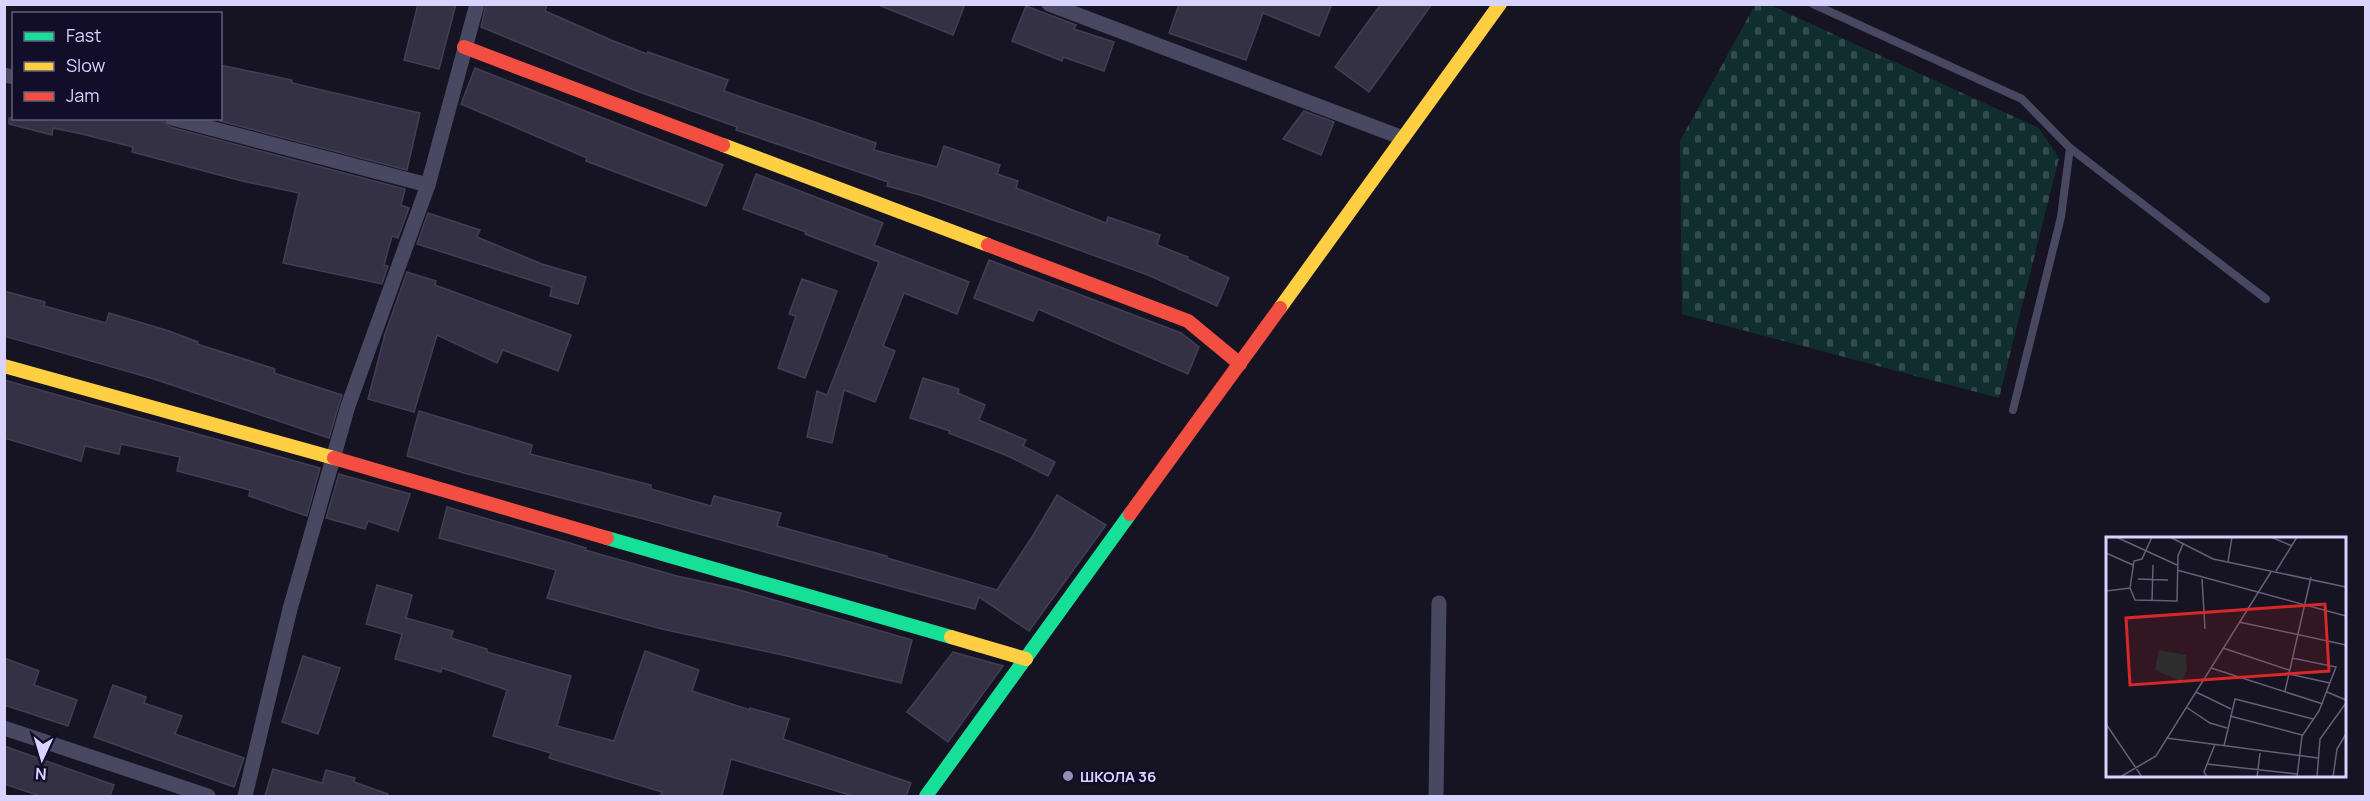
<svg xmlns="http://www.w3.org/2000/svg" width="2370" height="801" font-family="Manrope,sans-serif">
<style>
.cemetery{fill:url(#cemetery-stones)}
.building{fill:#343144;stroke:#433e56;stroke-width:1.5}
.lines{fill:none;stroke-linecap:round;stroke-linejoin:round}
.lane{stroke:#494863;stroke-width:8}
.street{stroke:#494863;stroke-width:15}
.fast{stroke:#16e098;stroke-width:14}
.slow{stroke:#ffcf43;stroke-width:14}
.jam{stroke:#f24e42;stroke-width:14}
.poi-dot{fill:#9590b2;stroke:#120d28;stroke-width:2}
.labels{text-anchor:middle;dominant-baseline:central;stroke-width:5;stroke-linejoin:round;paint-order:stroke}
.poi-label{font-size:15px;font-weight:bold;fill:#d9d4ff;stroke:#120d28;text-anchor:start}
.inset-road{fill:none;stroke:#64607a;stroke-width:1.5}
.view{fill:#d62828;fill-opacity:0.15;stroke:#d62828;stroke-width:3}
.inset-edge{fill:none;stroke:#d9d4ff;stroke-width:3}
</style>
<defs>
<pattern id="cemetery-stones" width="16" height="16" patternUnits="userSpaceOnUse" patternTransform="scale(1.5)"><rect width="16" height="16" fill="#112e2f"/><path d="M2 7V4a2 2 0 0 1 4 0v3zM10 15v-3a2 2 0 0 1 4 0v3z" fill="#334b4e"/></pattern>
</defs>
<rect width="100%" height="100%" fill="#161322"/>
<polygon class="cemetery" points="1755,5 1770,5 2039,128 2059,158 1999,398 1682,314 1680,141"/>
<g class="building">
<polygon points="418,4 456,4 439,69 404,60"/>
<polygon points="486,4 547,4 545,11 611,40 647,54 648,52 728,80 724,91 876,143 874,150 937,167 944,146 1000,165 997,174 1018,181 1016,188 1106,223 1108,217 1160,235 1157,245 1188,257 1187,259 1229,278 1217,306 1148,275 1040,236 920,195 887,186 888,182 736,130 737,127 634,90 481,27"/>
<polygon points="876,4 965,4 953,35"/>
<polygon points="1179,4 1332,4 1319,36 1263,13 1246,60 1169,33"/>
<polygon points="1381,4 1432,4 1369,92 1335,67"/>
<polygon points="1026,6 1076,25 1074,29 1114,42 1104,71 1063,57 1062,61 1012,41"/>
<polygon points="220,65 292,80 292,83 420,113 407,170 220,121"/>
<polygon points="475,68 723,165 706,206 586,161 587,158 461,104"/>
<polygon points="1304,111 1334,122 1321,155 1283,139"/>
<polygon points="9,118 152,118 163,121 170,127 405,189 401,205 409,208 398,238 392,236 384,265 388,266 382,284 283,263 299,193 242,181 132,152 133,147 82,134 53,128 52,135 9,124"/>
<polygon points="756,174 883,223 874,245 969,282 957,314 904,293 883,346 895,351 875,402 844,390 832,443 807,437 817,391 827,395 879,262 805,234 806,232 743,209"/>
<polygon points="428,213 480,230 477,237 542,264 586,277 578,304 550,296 552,287 417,244"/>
<polygon points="989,260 1181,333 1199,347 1188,374 1038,309 1033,321 974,298"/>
<polygon points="407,272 436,281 435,285 571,335 558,371 503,350 497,363 437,335 414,412 368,399 385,334"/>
<polygon points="802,279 837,291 805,378 778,368 796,316 789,314"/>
<polygon points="4,291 45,302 44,306 106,323 109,313 169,331 198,342 197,344 275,369 274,373 342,395 329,438 154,379 4,336"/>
<polygon points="923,378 959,389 958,393 985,405 979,420 1026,440 1023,446 1055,462 1048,476 1008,456 949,433 950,431 910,418"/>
<polygon points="4,380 320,468 307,516 249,496 250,490 177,471 180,457 121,444 119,454 85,446 81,461 4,438"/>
<polygon points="419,411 532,445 530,454 651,485 651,489 711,506 714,496 781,513 777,526 887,556 887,558 997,590 1032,537 1057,495 1106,525 1029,631 979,597 975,609 640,518 464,473 407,456"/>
<polygon points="339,474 410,494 398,531 368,521 365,529 326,518"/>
<polygon points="447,507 563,541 586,548 585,550 677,576 736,589 912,640 901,683 787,656 662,629 547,598 556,570 439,538"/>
<polygon points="377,585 412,595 406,618 453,631 451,638 487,649 487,652 571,676 557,726 614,741 645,651 699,670 692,691 750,710 750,708 789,719 783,739 911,783 906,796 853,796 731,759 722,796 660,796 662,792 549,758 551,753 493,736 507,690 442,668 441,672 395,659 402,634 366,624"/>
<polygon points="953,652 1003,666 948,742 907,712"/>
<polygon points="303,656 340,668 318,734 282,722"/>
<polygon points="4,658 39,671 34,685 77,700 68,726 4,705"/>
<polygon points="113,685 146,697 144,703 182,716 175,734 244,758 234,787 94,737"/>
<polygon points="4,746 114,785 110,796 40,796 4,784"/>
<polygon points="273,769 322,783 326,770 355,778 354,782 388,794 388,796 265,796"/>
</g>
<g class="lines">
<g class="lane">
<polyline points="1813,4 2022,99 2070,148 2266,299"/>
<polyline points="2013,410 2061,217 2070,148"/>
</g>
<g class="street">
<polyline points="1049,4 1403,138"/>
<polyline points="4,75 14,77"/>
<polyline points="172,118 428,185"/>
<polyline points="4,728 208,796"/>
<polyline points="245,796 290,609 348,406 428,185 477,4"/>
<polyline points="1436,796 1439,603"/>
</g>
<g class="fast">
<polyline points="607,538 951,637"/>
<polyline points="926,796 1130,514"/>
</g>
<g class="slow">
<polyline points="723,145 988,245"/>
<polyline points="1280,308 1500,4"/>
<polyline points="4,366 334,458"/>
<polyline points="951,637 1026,659"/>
</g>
<g class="jam">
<polyline points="464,47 723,145"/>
<polyline points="988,245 1188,321 1240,364"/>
<polyline points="334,458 607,538"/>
<polyline points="1130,514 1280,308"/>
</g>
</g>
<circle class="poi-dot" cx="1068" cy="776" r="6"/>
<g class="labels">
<g class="poi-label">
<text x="1080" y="776">ШКОЛА 36</text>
</g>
</g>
<g transform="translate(2106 537)">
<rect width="240" height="240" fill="#161322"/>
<path d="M 53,113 L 80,118 L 81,132 L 76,145 L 49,133 Z" fill="#112e2f"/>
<path class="inset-road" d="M 10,0 L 71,28M 46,0 L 36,22 L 28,24 L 24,51 L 29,63 L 71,64 L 72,19 L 77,7M 64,0 L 107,22 L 240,50M 165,0 L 186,9M 0,16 L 27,28M 122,25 L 126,0M 71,33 L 240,79M 170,34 L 191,0M 32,42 L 62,43M 96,42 L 99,92M 0,54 L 24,51M 46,64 L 47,28M 133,85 L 240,108M 117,111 L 183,133M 186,121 L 230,130 L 213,174 L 196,199 L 191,240M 105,131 L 217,167M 183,137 L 224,146M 179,154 L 205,40M 90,155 L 125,172M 221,155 L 240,163M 80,170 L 104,186 L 121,191M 124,179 L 196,198M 0,187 L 36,240M 60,201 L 212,221M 118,209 L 129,162 L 207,182M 101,227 L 191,237M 14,240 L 50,219 L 165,35M 101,240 L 98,235 L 109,207M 151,240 L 154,216M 211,240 L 214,202 L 240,166M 227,240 L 231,212 L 240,197"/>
<path class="view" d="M 219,67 L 223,134 L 24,148 L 20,81 Z"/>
<rect width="240" height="240" class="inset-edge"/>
</g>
<rect width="2370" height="801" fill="none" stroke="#d9d4ff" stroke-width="12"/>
<rect x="12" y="12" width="210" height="108" fill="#120d28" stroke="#625d7e" stroke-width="1.5"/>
<rect x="24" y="32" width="30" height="9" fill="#16e098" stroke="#625d7e" stroke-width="1.5"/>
<text x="66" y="42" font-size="18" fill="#d9d4ff">Fast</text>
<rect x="24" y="62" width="30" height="9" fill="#ffcf43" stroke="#625d7e" stroke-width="1.5"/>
<text x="66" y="72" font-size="18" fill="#d9d4ff">Slow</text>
<rect x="24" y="92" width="30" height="9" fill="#f24e42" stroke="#625d7e" stroke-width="1.5"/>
<text x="66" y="102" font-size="18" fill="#d9d4ff">Jam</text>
<g transform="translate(42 759) rotate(184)" stroke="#120d28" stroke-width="4.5" paint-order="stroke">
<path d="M0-4.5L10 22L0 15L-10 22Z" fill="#d9d4ff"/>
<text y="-9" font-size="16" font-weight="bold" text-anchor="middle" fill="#d9d4ff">N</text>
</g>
</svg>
